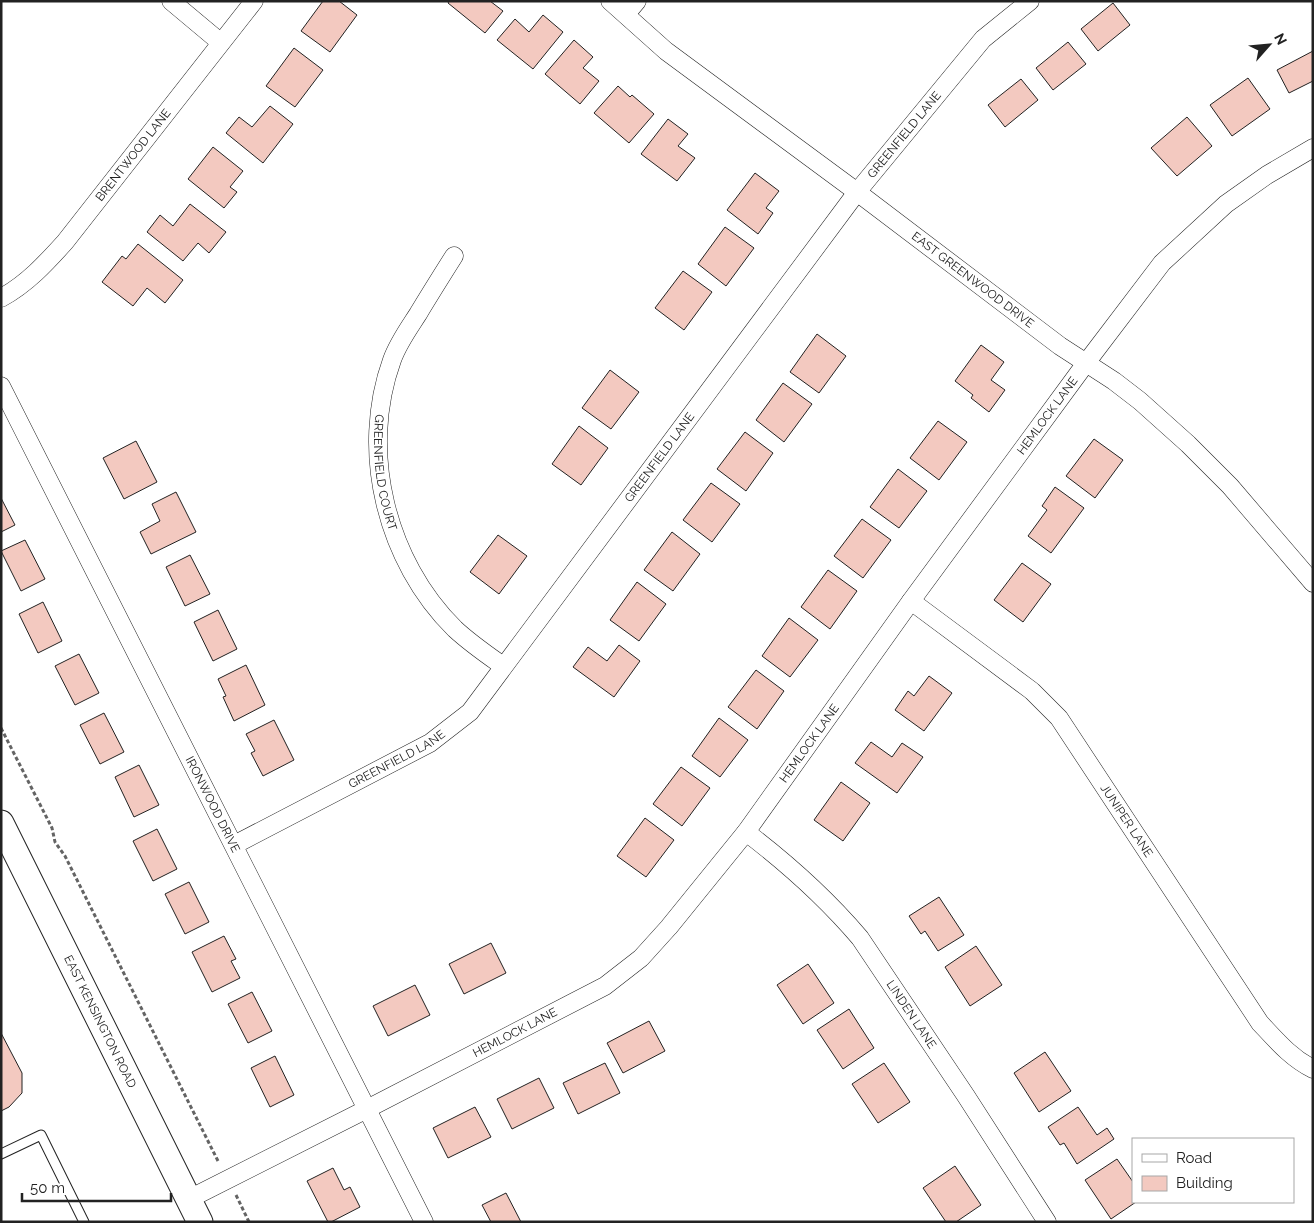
<svg xmlns="http://www.w3.org/2000/svg" width="1314" height="1223" font-family="Raleway,sans-serif">
<style>
.building{fill:#f3c9c0;stroke:#222}
.lines{fill:none;stroke-linecap:round;stroke-linejoin:round}
.service-casing{stroke:#222;stroke-width:11}
.minor-casing{stroke:#222;stroke-width:19}
.secondary-casing{stroke:#222;stroke-width:27}
.path{stroke:#646464;stroke-width:3;stroke-dasharray:4 2.5;stroke-linecap:butt}
.service{stroke:#fff;stroke-width:9}
.minor{stroke:#fff;stroke-width:18}
.secondary{stroke:#fff;stroke-width:25}
.labels{text-anchor:middle;dominant-baseline:central;stroke-width:4;stroke-linejoin:round;paint-order:stroke}
.street-label{font-size:12px;fill:#222;stroke:#fff}
</style>
<rect width="100%" height="100%" fill="#fff"/>
<g class="building">
<polygon points="323,1 339,1 357,15 330,52 301,31"/>
<polygon points="449,1 490,1 503,11 485,33 448,3"/>
<polygon points="1113,3 1130,25 1098,51 1081,29"/>
<polygon points="543,15 563,32 533,69 497,40 515,19 529,32"/>
<polygon points="574,40 593,57 583,68 599,81 580,104 545,74"/>
<polygon points="1068,42 1086,64 1053,90 1036,68"/>
<polygon points="294,48 323,70 295,107 266,86"/>
<polygon points="1313,51 1313,81 1289,93 1277,70"/>
<polygon points="1248,78 1270,109 1232,136 1210,105"/>
<polygon points="1021,79 1038,100 1005,127 988,105"/>
<polygon points="618,86 630,97 632,95 654,114 629,143 594,113"/>
<polygon points="270,106 293,124 263,163 226,133 239,117 252,127"/>
<polygon points="1187,117 1212,146 1177,176 1151,148"/>
<polygon points="668,119 688,134 678,146 695,158 677,181 641,154"/>
<polygon points="213,147 243,171 230,187 237,192 224,208 188,179"/>
<polygon points="755,173 779,191 766,208 773,213 758,234 727,210"/>
<polygon points="190,204 226,232 209,253 198,243 183,261 147,232 160,215 173,226"/>
<polygon points="725,227 754,248 726,286 698,264"/>
<polygon points="138,244 183,280 165,303 147,288 133,306 102,282 122,256 126,259"/>
<polygon points="683,271 712,292 684,330 655,308"/>
<polygon points="817,334 846,356 819,393 790,372"/>
<polygon points="981,345 1004,362 991,380 1005,390 989,412 971,398 973,395 955,381"/>
<polygon points="610,370 639,392 611,429 582,408"/>
<polygon points="783,383 812,404 784,442 756,420"/>
<polygon points="938,421 967,442 939,480 910,458"/>
<polygon points="579,426 608,448 581,485 552,464"/>
<polygon points="745,432 773,453 746,491 717,469"/>
<polygon points="1094,439 1123,460 1095,498 1066,476"/>
<polygon points="136,441 157,482 124,499 103,458"/>
<polygon points="898,469 927,491 899,528 870,507"/>
<polygon points="711,483 740,504 712,542 683,520"/>
<polygon points="1055,487 1084,508 1051,553 1028,536 1047,510 1042,506"/>
<polygon points="176,492 196,532 151,554 140,532 160,521 152,504"/>
<polygon points="1,498 15,525 1,532"/>
<polygon points="862,519 891,540 863,578 834,556"/>
<polygon points="672,532 700,554 673,591 644,570"/>
<polygon points="498,535 527,556 499,594 470,572"/>
<polygon points="25,540 45,579 21,591 1,551"/>
<polygon points="190,555 210,594 185,606 166,567"/>
<polygon points="1022,563 1051,584 1023,622 994,600"/>
<polygon points="828,570 857,591 830,629 801,607"/>
<polygon points="637,582 666,604 639,641 610,620"/>
<polygon points="43,602 62,641 38,653 19,614"/>
<polygon points="218,610 237,649 213,661 194,622"/>
<polygon points="789,618 818,640 790,677 762,656"/>
<polygon points="619,645 640,661 614,697 573,667 588,647 607,661"/>
<polygon points="79,654 99,693 75,705 55,666"/>
<polygon points="246,665 265,705 234,721 223,697 226,696 218,679"/>
<polygon points="756,670 784,691 757,729 728,707"/>
<polygon points="929,676 952,693 924,731 895,710 908,691 914,696"/>
<polygon points="104,713 124,752 100,764 80,725"/>
<polygon points="719,718 748,740 720,777 692,756"/>
<polygon points="274,720 294,760 263,776 251,753 255,751 246,734"/>
<polygon points="871,742 892,757 902,743 923,757 897,793 855,763"/>
<polygon points="139,765 159,805 134,817 115,777"/>
<polygon points="681,767 710,788 682,826 653,804"/>
<polygon points="841,782 870,803 843,841 814,820"/>
<polygon points="645,818 674,840 646,877 617,856"/>
<polygon points="157,829 177,869 153,881 133,841"/>
<polygon points="189,882 209,922 185,934 165,894"/>
<polygon points="939,897 964,935 938,951 925,931 921,934 909,916"/>
<polygon points="224,936 236,959 231,961 240,978 212,992 192,952"/>
<polygon points="491,943 506,973 464,994 449,964"/>
<polygon points="976,946 1002,985 970,1006 945,967"/>
<polygon points="808,964 834,1003 803,1024 777,985"/>
<polygon points="415,985 430,1015 388,1036 373,1006"/>
<polygon points="252,992 272,1031 248,1043 228,1004"/>
<polygon points="849,1009 874,1048 843,1069 817,1030"/>
<polygon points="649,1021 665,1051 623,1073 607,1043"/>
<polygon points="1,1033 22,1073 22,1093 9,1107 1,1111"/>
<polygon points="1045,1052 1071,1091 1039,1112 1014,1073"/>
<polygon points="275,1056 294,1095 270,1107 251,1068"/>
<polygon points="605,1063 620,1093 578,1114 563,1083"/>
<polygon points="884,1063 910,1102 878,1123 852,1084"/>
<polygon points="539,1078 554,1108 512,1129 497,1099"/>
<polygon points="475,1107 491,1137 448,1158 433,1128"/>
<polygon points="1078,1107 1097,1135 1107,1128 1114,1139 1077,1164 1064,1143 1060,1145 1048,1127"/>
<polygon points="1117,1159 1133,1182 1133,1202 1136,1202 1111,1219 1085,1180"/>
<polygon points="955,1166 981,1205 956,1222 946,1222 923,1188"/>
<polygon points="333,1168 344,1190 350,1187 360,1207 331,1222 328,1222 307,1181"/>
<polygon points="506,1193 521,1222 491,1222 482,1205"/>
</g>
<g class="lines">
<g class="service-casing">
<polyline id="service" points="1,1154 41,1135 84,1222"/>
</g>
<g class="minor-casing">
<g id="minor">
<polyline points="171,1 220,42"/>
<path id="s1" d="M 610,1 L 666,51 L 857,192 L 1060,346 L 1114,381 L 1140,401 L 1188,444 L 1230,486 L 1313,583"/>
<polyline points="626,14 637,1"/>
<path id="s2" d="M 454,256 C 442,275 430,294 418,314 C 409,328 398,343 392,360 C 359,451 386,561 455,629 C 470,643 486,654 503,666"/>
<path id="s3" d="M 1,298 C 27,284 46,263 65,242 L 254,1"/>
<path id="s4" d="M 1,386 L 424,1222"/>
<path id="s5" d="M 911,601 L 1032,691 L 1059,718 L 1260,1023 C 1276,1040 1291,1058 1313,1069"/>
<path id="s6" d="M 746,832 C 788,864 826,898 860,938 L 966,1096 L 1047,1222"/>
<path id="s7" d="M 234,845 L 430,743 L 470,712 L 857,192 L 983,39 L 1030,1"/>
<path id="s8" d="M 189,1199 L 367,1109 L 605,986 L 641,958 L 669,927 L 746,832 L 911,601 L 1086,363 L 1162,263 L 1226,204 L 1267,175 L 1313,148"/>
</g>
</g>
<g class="secondary-casing">
<g id="secondary">
<path id="s9" d="M 1,823 L 200,1222"/>
</g>
</g>
<g class="path">
<polyline points="1,728 52,828 55,842 65,856 219,1163"/>
<polyline points="236,1195 249,1222"/>
</g>
<use href="#service" class="service"/>
<use href="#minor" class="minor"/>
<use href="#secondary" class="secondary"/>
</g>
<g class="labels">
<g class="street-label">
<text stroke="none"><textPath href="#s7" startOffset="994">GREENFIELD LANE</textPath></text>
<text stroke="none"><textPath href="#s3" startOffset="196">BRENTWOOD LANE</textPath></text>
<text stroke="none"><textPath href="#s1" startOffset="458">EAST GREENWOOD DRIVE</textPath></text>
<text stroke="none"><textPath href="#s8" startOffset="1191">HEMLOCK LANE</textPath></text>
<text stroke="none"><textPath href="#s7" startOffset="589">GREENFIELD LANE</textPath></text>
<text stroke="none"><textPath href="#s2" startOffset="236">GREENFIELD COURT</textPath></text>
<text stroke="none"><textPath href="#s8" startOffset="786">HEMLOCK LANE</textPath></text>
<text stroke="none"><textPath href="#s7" startOffset="184">GREENFIELD LANE</textPath></text>
<text stroke="none"><textPath href="#s4" startOffset="469">IRONWOOD DRIVE</textPath></text>
<text stroke="none"><textPath href="#s5" startOffset="312">JUNIPER LANE</textPath></text>
<text stroke="none"><textPath href="#s6" startOffset="248">LINDEN LANE</textPath></text>
<text stroke="none"><textPath href="#s9" startOffset="222">EAST KENSINGTON ROAD</textPath></text>
<text stroke="none"><textPath href="#s8" startOffset="366">HEMLOCK LANE</textPath></text>
</g>
</g>
<rect width="1314" height="1223" fill="none" stroke="#222222" stroke-width="5"/>
<rect x="1132" y="1138" width="162" height="65" fill="#ffffff" stroke="#a7a7a7"/>
<rect x="1142" y="1154" width="25" height="8" fill="#ffffff" stroke="#a7a7a7"/>
<text x="1176" y="1163" font-size="15" fill="#222222">Road</text>
<rect x="1142" y="1176" width="25" height="15" fill="#f3c9c0" stroke="#a7a7a7"/>
<text x="1176" y="1188" font-size="15" fill="#222222">Building</text>
<g transform="translate(1269 45) rotate(63)" stroke="#ffffff" stroke-width="4" paint-order="stroke">
<path d="M0-4L9 19L0 12L-9 19Z" fill="#222222"/>
<text y="-8" font-size="14" font-weight="bold" text-anchor="middle" fill="#222222">N</text>
</g>
<path d="M22 1193v8h149v-8" fill="none" stroke="#222222" stroke-width="2.5"/>
<text x="30" y="1193" font-size="15" fill="#222222" stroke="#ffffff" stroke-width="4" paint-order="stroke">50 m</text>
</svg>
